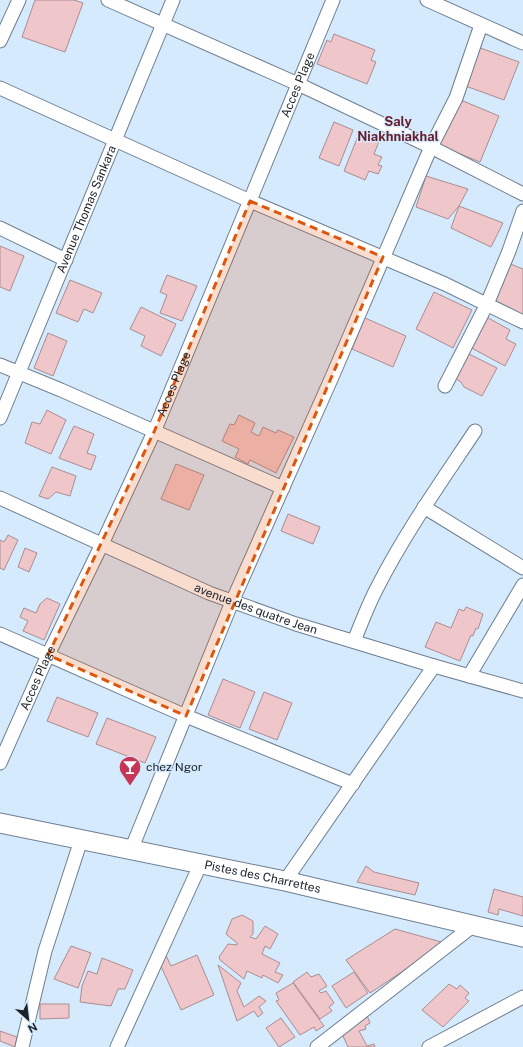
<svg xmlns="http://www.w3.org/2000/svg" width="523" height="1047" font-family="'Public Sans',sans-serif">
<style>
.building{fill:#efc6ca;stroke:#aa8d90}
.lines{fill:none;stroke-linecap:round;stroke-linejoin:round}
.minor-casing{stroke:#6d7e90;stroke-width:15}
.secondary-casing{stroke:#6d7e90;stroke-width:21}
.minor{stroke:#fff;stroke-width:13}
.secondary{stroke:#fff;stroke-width:19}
.marked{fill:#de560d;fill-opacity:0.2;stroke:#de560d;stroke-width:3;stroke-dasharray:8 5;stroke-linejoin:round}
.labels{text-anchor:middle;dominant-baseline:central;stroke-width:3;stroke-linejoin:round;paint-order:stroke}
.street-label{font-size:12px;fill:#1a2129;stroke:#d6eafe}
.poi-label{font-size:12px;fill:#1a2129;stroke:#d6eafe;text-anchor:start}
.neighbourhood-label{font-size:13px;font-weight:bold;fill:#641e2c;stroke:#d6eafe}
</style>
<rect width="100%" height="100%" fill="#d6eafe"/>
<g class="building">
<polygon points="35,0 74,0 83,3 65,52 22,37"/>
<polygon points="334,34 375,50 371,60 376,62 367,84 317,64 327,40 331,42"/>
<polygon points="475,46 519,62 504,100 460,84"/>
<polygon points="456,98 499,116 480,162 436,144"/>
<polygon points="334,122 353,130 339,166 319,158"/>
<polygon points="360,131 380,139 374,154 382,157 378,165 382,166 378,174 369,171 365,180 344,171"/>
<polygon points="426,176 468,189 459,206 448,219 416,207"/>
<polygon points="459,206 503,223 491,247 451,228"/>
<polygon points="0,246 24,256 10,291 0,287"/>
<polygon points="508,263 523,269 523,315 492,302"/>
<polygon points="167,275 197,286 182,321 160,313 167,295 160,292"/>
<polygon points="70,280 102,293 93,313 84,309 78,322 56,313"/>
<polygon points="434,292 472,310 453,348 416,329"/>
<polygon points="141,307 176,324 161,356 141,346 145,336 130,329"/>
<polygon points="483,315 510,330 506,339 516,344 505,366 466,345"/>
<polygon points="365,318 406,336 393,367 352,349"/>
<polygon points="48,333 67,341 53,376 34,368"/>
<polygon points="467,353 497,368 482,396 464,387 461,382 454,378"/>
<polygon points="47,410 66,420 51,454 25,443 32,422 40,424"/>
<polygon points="239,415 255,423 251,432 259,436 263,427 276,433 278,430 294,437 276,473 250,460 248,464 235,457 239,449 222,441 230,424 234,425"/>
<polygon points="74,426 94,434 87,453 96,456 91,470 59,458"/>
<polygon points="176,464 204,475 189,510 161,499"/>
<polygon points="52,467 76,476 70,496 56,492 48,499 39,496"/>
<polygon points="288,514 320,527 313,544 281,531"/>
<polygon points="8,535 18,540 4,570 0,568 0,540 4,542"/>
<polygon points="25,548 37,553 29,572 18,567"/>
<polygon points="47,598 60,604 44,640 23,631 28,621 20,617 24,608 36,613 40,604"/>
<polygon points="466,607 483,614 478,629 476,628 473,636 471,635 460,661 425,647 436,622 451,628 459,609 464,611"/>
<polygon points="223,679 255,692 240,728 208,715"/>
<polygon points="264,692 292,703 277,740 249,729"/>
<polygon points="57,697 98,713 88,737 47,721"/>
<polygon points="107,718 156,737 145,763 96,744"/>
<polygon points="366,866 374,872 419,883 415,895 357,882"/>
<polygon points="494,889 523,897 523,916 499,909 498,915 488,912"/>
<polygon points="242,915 253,921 253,934 250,937 256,939 265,926 278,934 270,949 265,946 262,954 280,963 275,972 283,975 278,983 263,975 262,978 247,971 244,979 220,960 219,957 228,944 237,945 237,943 226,934 232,919"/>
<polygon points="395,929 445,943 370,993 346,960"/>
<polygon points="71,946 91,953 78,988 54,979"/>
<polygon points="164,951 171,966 197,955 214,995 181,1010 159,962"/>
<polygon points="102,958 133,970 125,989 118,989 111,1006 80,1002 82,986 88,971 97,974"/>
<polygon points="218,965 241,983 237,991 244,1007 259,996 266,1001 259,1007 263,1013 258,1017 254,1011 237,1021"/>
<polygon points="307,972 311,977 319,974 327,986 319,991 321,993 326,991 334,1003 329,1007 332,1011 320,1019 293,982"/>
<polygon points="354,972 368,993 346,1008 332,986"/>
<polygon points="293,983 324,1026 316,1031 314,1027 300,1035 276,1001 279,1000 276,993"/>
<polygon points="449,984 457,989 460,985 469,993 465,998 469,1001 443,1027 422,1010"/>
<polygon points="40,1004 69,1004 69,1018 40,1019"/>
<polygon points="366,1013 370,1023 365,1026 366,1029 359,1031 367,1046 374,1044 375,1047 348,1047 342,1034"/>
<polygon points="281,1018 295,1037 279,1047 266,1028"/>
<polygon points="0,1031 17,1037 15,1047 0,1041"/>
</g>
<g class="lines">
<g class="minor-casing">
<g id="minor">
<polyline points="108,0 298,84 431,147 523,194"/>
<polyline points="427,0 523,43"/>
<polyline points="0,41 19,0"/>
<polyline points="0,88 250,201 445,284 523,322"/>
<polyline points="0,228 66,260"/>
<polyline points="0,365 61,390 283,488"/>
<polyline points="445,386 487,304 509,251 523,211"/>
<path id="s1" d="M 0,418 L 173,0"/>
<path id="s2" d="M 0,498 L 209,593 L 296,624 L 434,666 L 523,691"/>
<polyline points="424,507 523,568"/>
<polyline points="0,634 186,716 353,784"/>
<path d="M 354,641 C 361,624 368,605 377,588 C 405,533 441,482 475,431"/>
<polyline points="469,676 523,585"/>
<path id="s3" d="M 0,763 L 48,655 L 102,544 L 154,432 L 333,0"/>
<polyline points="131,850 232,602 332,377 431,147 456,98 481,25"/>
<polyline points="285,881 434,666"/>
<polyline points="22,1047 45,951 81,840"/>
<polyline points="117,1047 201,863"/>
<polyline points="317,1047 474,925"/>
<polyline points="429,1047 523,997"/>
</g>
</g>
<g class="secondary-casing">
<g id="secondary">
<path id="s4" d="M 0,823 L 285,881 L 523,937"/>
</g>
</g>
<use href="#minor" class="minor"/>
<use href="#secondary" class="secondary"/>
</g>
<path class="marked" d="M 250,201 L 383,257 L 186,716 L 48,655 L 154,432 Z"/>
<defs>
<g id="bar-pin" transform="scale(1.15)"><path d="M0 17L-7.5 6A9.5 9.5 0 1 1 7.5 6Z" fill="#c63656" stroke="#d6eafe"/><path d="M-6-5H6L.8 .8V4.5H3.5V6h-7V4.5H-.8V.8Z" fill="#fff"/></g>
</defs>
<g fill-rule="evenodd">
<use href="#bar-pin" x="130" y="767"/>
</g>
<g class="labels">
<g class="street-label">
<text stroke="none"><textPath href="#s3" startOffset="741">Acces Plage</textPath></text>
<text stroke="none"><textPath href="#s1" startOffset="226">Avenue Thomas Sankara</textPath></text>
<text stroke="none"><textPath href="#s3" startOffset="417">Acces Plage</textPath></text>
<text stroke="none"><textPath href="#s2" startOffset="279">avenue des quatre Jean</textPath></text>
<text stroke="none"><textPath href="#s3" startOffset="93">Acces Plage</textPath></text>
<text stroke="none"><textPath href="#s4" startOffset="268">Pistes des Charrettes</textPath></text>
</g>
<g class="poi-label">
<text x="146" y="767">chez Ngor</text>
</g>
<g class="neighbourhood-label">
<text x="398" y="121">Saly<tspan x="398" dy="15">Niakhniakhal</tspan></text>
</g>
</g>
<g transform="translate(28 1019) rotate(152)" stroke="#d6eafe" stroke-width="3" paint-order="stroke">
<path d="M0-3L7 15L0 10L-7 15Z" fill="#1a2129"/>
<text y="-6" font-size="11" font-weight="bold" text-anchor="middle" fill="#1a2129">N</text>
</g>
</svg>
